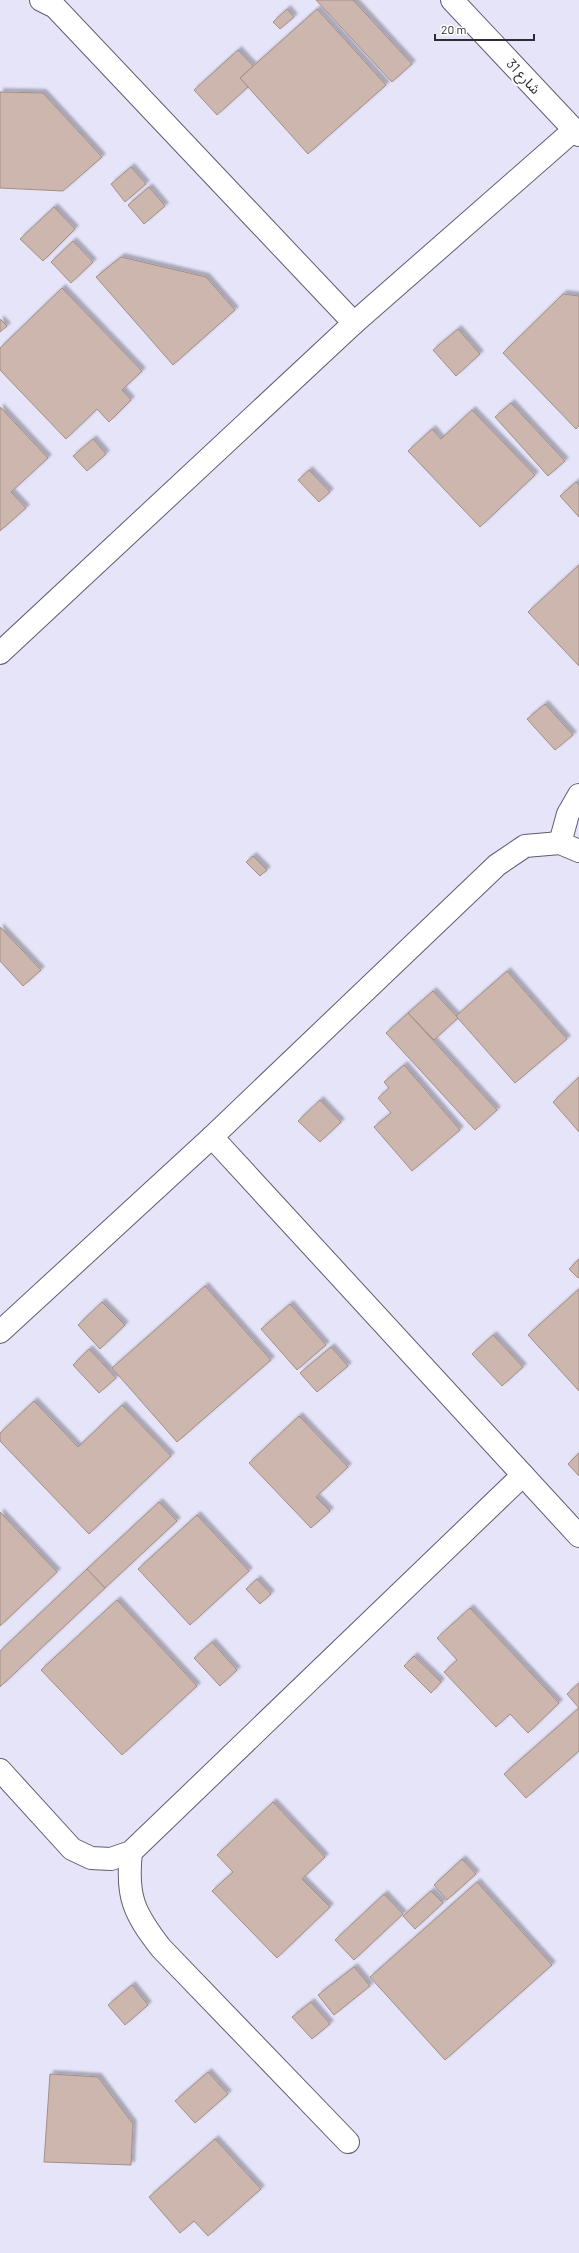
<svg xmlns="http://www.w3.org/2000/svg" width="579" height="2253" font-family="Barlow,'Noto Sans Arabic',sans-serif">
<style>
.building{fill:#cdb6ad;stroke:#a38e85;filter:url(#shadow)}
.lines{fill:none;stroke-linecap:round;stroke-linejoin:round}
.minor-casing{stroke:#5f5d6f;stroke-width:24}
.tertiary-casing{stroke:#5f5d6f;stroke-width:24}
.minor{stroke:#fff;stroke-width:22}
.tertiary{stroke:#fff;stroke-width:22}
.labels{text-anchor:middle;dominant-baseline:central;stroke-width:4;stroke-linejoin:round;paint-order:stroke}
.street-label{font-size:14px;fill:#2d2c34;stroke:#fff}
</style>
<defs>
<filter id="shadow"><feDropShadow dx="3.5" dy="-3.5" stdDeviation="1" flood-color="#0004"/></filter>
</defs>
<rect width="100%" height="100%" fill="#e6e4f9"/>
<g class="building">
<polygon points="316,0 353,0 412,64 392,82"/>
<polygon points="287,9 294,17 280,29 273,22"/>
<polygon points="317,9 386,85 308,154 240,78"/>
<polygon points="238,50 253,66 240,78 248,87 217,115 194,90"/>
<polygon points="0,92 43,93 102,157 63,191 0,188"/>
<polygon points="131,167 146,184 125,202 111,184"/>
<polygon points="149,187 165,206 144,224 128,205"/>
<polygon points="54,207 75,229 43,261 20,239"/>
<polygon points="73,241 93,262 71,283 51,262"/>
<polygon points="121,257 206,277 235,310 173,365 96,277"/>
<polygon points="62,288 142,371 122,390 131,400 109,422 97,409 66,439 0,370 0,348"/>
<polygon points="563,294 579,296 579,426 576,429 503,353"/>
<polygon points="0,319 7,326 0,332"/>
<polygon points="458,329 480,354 456,376 433,350"/>
<polygon points="511,403 565,461 548,476 495,417"/>
<polygon points="0,407 48,458 11,492 26,508 0,531"/>
<polygon points="472,410 535,475 480,527 408,451 432,429 441,439"/>
<polygon points="93,439 106,454 87,471 73,456"/>
<polygon points="309,470 330,492 319,502 298,480"/>
<polygon points="576,482 579,485 579,517 560,496"/>
<polygon points="579,565 579,666 528,612"/>
<polygon points="545,704 573,735 555,750 527,719"/>
<polygon points="253,856 267,870 260,876 246,862"/>
<polygon points="0,927 41,970 23,986 0,961"/>
<polygon points="507,971 567,1039 515,1083 456,1016"/>
<polygon points="433,991 458,1018 434,1040 408,1013"/>
<polygon points="408,1013 497,1110 475,1130 386,1033"/>
<polygon points="404,1065 460,1130 412,1171 374,1127 391,1113 378,1098 389,1088 384,1082"/>
<polygon points="579,1077 579,1132 553,1102"/>
<polygon points="320,1100 341,1122 320,1142 298,1121"/>
<polygon points="579,1259 579,1277 578,1278 569,1269"/>
<polygon points="205,1286 271,1360 177,1442 112,1368"/>
<polygon points="579,1289 579,1391 528,1335"/>
<polygon points="102,1302 125,1325 100,1349 78,1325"/>
<polygon points="290,1304 326,1345 297,1370 261,1329"/>
<polygon points="493,1335 523,1367 502,1386 472,1354"/>
<polygon points="331,1347 348,1366 317,1392 300,1373"/>
<polygon points="89,1349 116,1378 99,1393 73,1365"/>
<polygon points="34,1401 78,1447 122,1405 171,1456 89,1534 0,1441 0,1433"/>
<polygon points="299,1416 348,1467 316,1497 330,1511 311,1528 249,1463"/>
<polygon points="579,1453 579,1476 568,1464"/>
<polygon points="159,1502 177,1521 105,1588 87,1569"/>
<polygon points="0,1512 57,1572 0,1626"/>
<polygon points="197,1515 249,1571 190,1625 138,1569"/>
<polygon points="87,1569 105,1588 0,1687 0,1651"/>
<polygon points="257,1579 271,1594 260,1604 246,1589"/>
<polygon points="117,1600 197,1686 122,1755 41,1670"/>
<polygon points="470,1608 559,1703 528,1733 510,1714 496,1727 444,1672 457,1660 437,1638"/>
<polygon points="212,1642 237,1670 220,1686 194,1658"/>
<polygon points="414,1656 441,1682 431,1693 404,1666"/>
<polygon points="579,1683 579,1708 567,1694"/>
<polygon points="579,1708 579,1751 526,1798 504,1774"/>
<polygon points="273,1802 325,1857 302,1879 330,1907 277,1958 212,1891 233,1872 217,1855"/>
<polygon points="462,1859 476,1874 447,1900 434,1885"/>
<polygon points="477,1882 552,1965 445,2060 370,1977"/>
<polygon points="431,1891 443,1903 415,1929 403,1916"/>
<polygon points="384,1894 403,1914 354,1960 335,1940"/>
<polygon points="354,1967 370,1986 334,2015 318,1995"/>
<polygon points="132,1985 148,2005 125,2025 108,2005"/>
<polygon points="311,2002 330,2024 312,2039 292,2017"/>
<polygon points="208,2072 228,2094 195,2123 175,2101"/>
<polygon points="50,2074 98,2077 133,2124 131,2165 44,2162"/>
<polygon points="215,2139 261,2189 208,2236 194,2221 180,2233 149,2197"/>
</g>
<g class="lines">
<g class="minor-casing">
<g id="minor">
<polyline points="41,0 55,7 354,323"/>
<polyline points="0,653 354,323 574,130"/>
<polyline points="560,843 568,814 579,795"/>
<polyline points="212,1137 579,1536"/>
<polyline points="0,1332 212,1137 497,865 525,846 560,843 579,851"/>
<polyline points="0,1770 72,1849 91,1858 111,1859 131,1852 523,1475"/>
<path d="M 131,1852 C 126,1897 134,1913 161,1948 L 348,2142"/>
</g>
</g>
<g class="tertiary-casing">
<polyline id="tertiary" points="452,0 579,135"/>
</g>
<use href="#minor" class="minor"/>
<use href="#tertiary" class="tertiary"/>
</g>
<g class="labels">
<g class="street-label">
<text transform="translate(524 76) rotate(47)">شارع 31</text>
</g>
</g>
<path d="M435 34v6h99v-6" fill="none" stroke="#2d2c34" stroke-width="2"/>
<text x="441" y="34" font-size="12" fill="#2d2c34" stroke="#ffffff" stroke-width="3" paint-order="stroke">20 m</text>
</svg>
